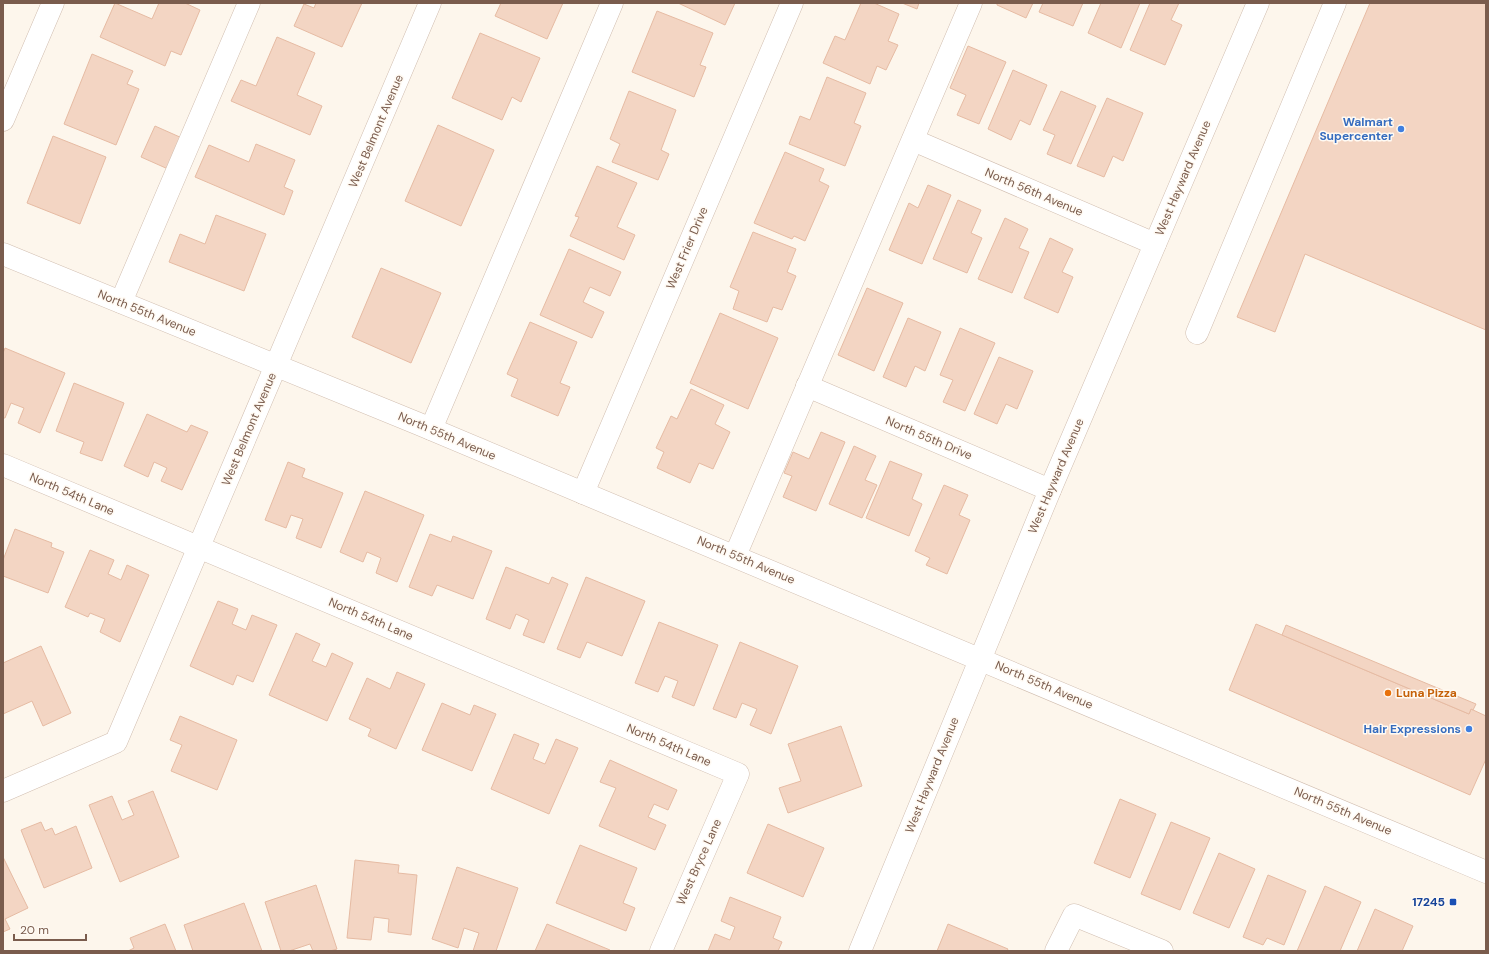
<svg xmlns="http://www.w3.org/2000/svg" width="1489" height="954" font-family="'DM Sans',sans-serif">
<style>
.building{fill:#f3d5c3;stroke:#e6bba3}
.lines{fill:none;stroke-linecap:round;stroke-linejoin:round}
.minor-casing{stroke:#d1beb0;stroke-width:23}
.minor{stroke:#fff;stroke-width:22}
.shop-dot{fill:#3f7fe0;stroke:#fffaf3;stroke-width:1.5}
.food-dot{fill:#e8710a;stroke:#fffaf3;stroke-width:1.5}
.transit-dot{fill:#1a4fb4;stroke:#fffaf3;stroke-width:1.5}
.labels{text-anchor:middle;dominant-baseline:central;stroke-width:3;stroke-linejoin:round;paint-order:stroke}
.shop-label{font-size:12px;font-weight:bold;fill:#366cbe;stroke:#fffaf3;text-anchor:end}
.street-label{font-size:12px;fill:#7a5c4d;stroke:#fffaf3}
.food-label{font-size:12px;font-weight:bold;fill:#c56008;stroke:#fffaf3;text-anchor:start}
.transit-label{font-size:12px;font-weight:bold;fill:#164399;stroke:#fffaf3;text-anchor:end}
</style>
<rect width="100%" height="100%" fill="#fdf6ec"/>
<g class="building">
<polygon points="115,3 152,19 159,3 185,3 200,10 181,55 171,51 165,66 100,37"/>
<polygon points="316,3 362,3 342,47 294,26 304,4 314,8"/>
<polygon points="501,3 563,3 547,39 495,16"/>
<polygon points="678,3 735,3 725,25"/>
<polygon points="861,3 874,3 899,14 888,41 898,45 886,70 877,66 870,84 823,63 835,36 845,40"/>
<polygon points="902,3 919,3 917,9"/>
<polygon points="997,3 1033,3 1026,18 997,5"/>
<polygon points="1043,3 1083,3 1073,26 1039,12"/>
<polygon points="1101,3 1140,3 1121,48 1088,33"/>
<polygon points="1150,3 1179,3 1171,20 1182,25 1165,65 1130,50"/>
<polygon points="1370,3 1486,3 1486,330 1305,254 1275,332 1237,317"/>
<polygon points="657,11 713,33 700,65 706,67 694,97 632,72"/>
<polygon points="480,33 540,58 521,102 512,97 502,120 452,98"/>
<polygon points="277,37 315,53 297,95 322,106 310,135 231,101 241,80 256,86"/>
<polygon points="968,46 1006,62 979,124 957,115 966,95 950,88"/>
<polygon points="92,54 133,71 127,84 139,89 116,145 64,124"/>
<polygon points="1013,70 1047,85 1030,125 1020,120 1011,140 988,129"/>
<polygon points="827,77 866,93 854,123 861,126 845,166 789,144 800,116 810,120"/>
<polygon points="629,91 676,110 661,150 669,154 658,180 612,162 620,144 610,139"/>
<polygon points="1061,91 1096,106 1071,164 1047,154 1055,135 1043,130"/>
<polygon points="1107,98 1143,113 1123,161 1113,156 1104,177 1077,166"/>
<polygon points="438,125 494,150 461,226 405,201"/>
<polygon points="155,126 182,138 168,169 141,157"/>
<polygon points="53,136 106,157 80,224 27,203"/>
<polygon points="256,144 295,160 284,187 293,191 284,215 195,177 209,145 249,162"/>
<polygon points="785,152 824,169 819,181 829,186 805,241 794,236 792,239 754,223"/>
<polygon points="597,166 637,183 617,227 635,235 624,260 570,236 579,217 575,216"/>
<polygon points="928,185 951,195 922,264 889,250 909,203 918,208"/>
<polygon points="958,200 981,210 971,233 982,238 967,273 933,259"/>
<polygon points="216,215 266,234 244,291 169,262 180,234 205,244"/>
<polygon points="1005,218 1028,229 1019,248 1029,252 1012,293 978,279"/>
<polygon points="753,232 796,249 787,272 796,276 782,310 773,307 767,322 733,309 739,291 730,287"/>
<polygon points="1050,238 1073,249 1062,272 1073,277 1058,313 1024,298"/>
<polygon points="569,249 621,272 610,296 590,287 583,302 604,312 592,338 540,315"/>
<polygon points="381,268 441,293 411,363 352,337"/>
<polygon points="867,288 903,303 874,371 838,355"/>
<polygon points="720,313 778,338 748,409 690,383"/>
<polygon points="908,318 941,332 925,371 915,366 906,387 883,377"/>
<polygon points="530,322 577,342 560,383 570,387 558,416 511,396 518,379 507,374"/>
<polygon points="960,328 995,343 965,411 943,402 953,380 940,375"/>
<polygon points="5,348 65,373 40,433 18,423 24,408 11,403 5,418 3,418 3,353"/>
<polygon points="999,357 1033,371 1017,409 1006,404 997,424 974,414"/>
<polygon points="74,383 124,403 102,461 80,453 84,442 56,431"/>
<polygon points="691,389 724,405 715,424 730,432 713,469 699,463 690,483 657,468 664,452 656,448 671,416 677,419"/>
<polygon points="147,414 187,432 191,425 208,432 182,490 161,481 167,468 154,462 148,477 124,466"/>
<polygon points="821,432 845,442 816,511 783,497 792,476 784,473 793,452 809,459"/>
<polygon points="854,446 876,456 865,480 877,485 862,518 829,504"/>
<polygon points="890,461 922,474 912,499 922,504 909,536 866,518"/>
<polygon points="288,462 305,469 302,477 343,493 321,548 296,538 303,519 291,515 286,528 265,520"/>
<polygon points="944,485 968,495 959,515 970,520 947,574 926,565 930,558 915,551"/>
<polygon points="365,491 424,515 397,582 376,573 381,558 367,552 363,562 340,552"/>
<polygon points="15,529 52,543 51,547 64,552 48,593 3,576 3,560"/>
<polygon points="430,534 451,542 453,536 492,551 473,599 437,585 432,596 409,587"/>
<polygon points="90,550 114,560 108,574 121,580 127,565 149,575 120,642 100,632 105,619 90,613 88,617 65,607"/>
<polygon points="506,567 549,584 552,577 568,584 544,643 523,635 529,620 516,614 510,629 486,619"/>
<polygon points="586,577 645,601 622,656 587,642 580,658 557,649"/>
<polygon points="218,601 238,609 232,624 246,630 252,615 277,625 253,682 237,675 233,685 190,666"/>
<polygon points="659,622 718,645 694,706 672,697 678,681 665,676 658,692 635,683"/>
<polygon points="1256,624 1469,714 1471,709 1486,716 1486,759 1470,795 1229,690"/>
<polygon points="1286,625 1476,704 1473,710 1471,709 1469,714 1282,635"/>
<polygon points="296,633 320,644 312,661 326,667 332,653 353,663 327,721 269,695"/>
<polygon points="740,642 798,666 771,734 750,725 757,709 742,703 736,718 713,709"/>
<polygon points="41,646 71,713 43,726 32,701 3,714 3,663"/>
<polygon points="397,672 425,684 396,749 368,736 371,729 349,719 367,678 390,689"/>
<polygon points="442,703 470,715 474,705 496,714 472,771 422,750"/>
<polygon points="180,716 237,740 217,790 171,771 182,745 170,740"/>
<polygon points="841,726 862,786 788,813 779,788 801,781 788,744"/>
<polygon points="514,734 539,744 533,759 545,764 556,739 578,748 549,814 491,789"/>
<polygon points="610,760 677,790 668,810 654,804 648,817 666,825 655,850 599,826 616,788 600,782"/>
<polygon points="153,791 179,857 120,882 89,805 112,796 122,820 134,815 128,801"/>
<polygon points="1120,799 1156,814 1130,878 1094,863"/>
<polygon points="41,822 45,831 52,828 55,835 76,826 92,868 44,888 21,830"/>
<polygon points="1171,822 1210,838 1180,910 1141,894"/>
<polygon points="768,824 824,848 803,897 747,873"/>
<polygon points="580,845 637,868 623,903 635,908 626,931 556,903"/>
<polygon points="1219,853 1255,869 1229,928 1193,913"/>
<polygon points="3,857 28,908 5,919 10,929 3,932"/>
<polygon points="355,860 399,865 398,873 417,875 411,935 388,932 389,919 374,917 371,940 347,938"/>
<polygon points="457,867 518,888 496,951 473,951 479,933 464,928 458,948 432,939"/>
<polygon points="1268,875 1306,891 1284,945 1267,938 1263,945 1243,937"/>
<polygon points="316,885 337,949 330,951 313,951 310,944 289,951 281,951 265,902"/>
<polygon points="1325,886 1361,902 1340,951 1297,951"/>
<polygon points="730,897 781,917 773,938 782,942 778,951 708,951 715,934 730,940 735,927 721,921"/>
<polygon points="244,903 262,951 193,951 184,925"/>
<polygon points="1375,909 1413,926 1402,951 1357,951"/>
<polygon points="165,924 176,951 128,951 134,948 130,938"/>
<polygon points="547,924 610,950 609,951 535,951"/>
<polygon points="948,924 1008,949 1007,951 937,951"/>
</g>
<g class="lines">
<g class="minor-casing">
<g id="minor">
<polyline points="3,120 53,3"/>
<polyline points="913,140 1155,244"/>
<polyline points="3,254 419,424 1486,872"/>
<polyline points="121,302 249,3"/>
<polyline points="1197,333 1335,3"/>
<polyline points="807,386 1050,490"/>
<polyline points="431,429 612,3"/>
<polyline points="3,465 738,774 661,951"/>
<polyline points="583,493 792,3"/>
<polyline points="735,556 971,3"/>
<polyline points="3,791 116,742 430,3"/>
<polyline points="860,951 1050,490 1258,3"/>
<polyline points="1056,951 1074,915 1162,951"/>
</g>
</g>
<use href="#minor" class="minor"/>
</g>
<g class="shop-dot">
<circle cx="1401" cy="129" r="4"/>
<circle cx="1469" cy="729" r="4"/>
</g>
<circle class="food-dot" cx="1388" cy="693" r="4"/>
<rect class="transit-dot" x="1449" y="898" width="8" height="8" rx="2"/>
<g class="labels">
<g class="shop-label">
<text x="1393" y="122">Walmart<tspan x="1393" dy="14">Supercenter</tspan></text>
<text x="1461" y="729">Hair Expressions</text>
</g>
<g class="street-label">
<text transform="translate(376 131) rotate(-67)">West Belmont Avenue</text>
<text transform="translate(1183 178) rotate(-67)">West Hayward Avenue</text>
<text transform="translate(1034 192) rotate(23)">North 56th Avenue</text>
<text transform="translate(687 248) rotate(-67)">West Frier Drive</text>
<text transform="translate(147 313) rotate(22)">North 55th Avenue</text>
<text transform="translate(249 429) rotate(-67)">West Belmont Avenue</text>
<text transform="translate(447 436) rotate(23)">North 55th Avenue</text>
<text transform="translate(929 438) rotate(23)">North 55th Drive</text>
<text transform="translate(1056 476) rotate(-67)">West Hayward Avenue</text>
<text transform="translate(72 494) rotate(23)">North 54th Lane</text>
<text transform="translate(746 560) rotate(23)">North 55th Avenue</text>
<text transform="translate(371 619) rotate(23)">North 54th Lane</text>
<text transform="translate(1044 685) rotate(23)">North 55th Avenue</text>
<text transform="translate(669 745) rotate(23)">North 54th Lane</text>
<text transform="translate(932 775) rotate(-68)">West Hayward Avenue</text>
<text transform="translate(1343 811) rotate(23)">North 55th Avenue</text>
<text transform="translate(699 862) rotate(-66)">West Bryce Lane</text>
</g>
<g class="food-label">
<text x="1396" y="693">Luna Pizza</text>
</g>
<g class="transit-label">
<text x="1445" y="902">17245</text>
</g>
</g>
<rect width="1489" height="954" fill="none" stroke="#7a5c4d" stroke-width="8"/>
<path d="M14 934v6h72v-6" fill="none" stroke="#7a5c4d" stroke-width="2"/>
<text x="20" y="934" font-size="12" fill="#7a5c4d" stroke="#fffaf3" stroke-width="3" paint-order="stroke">20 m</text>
</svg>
